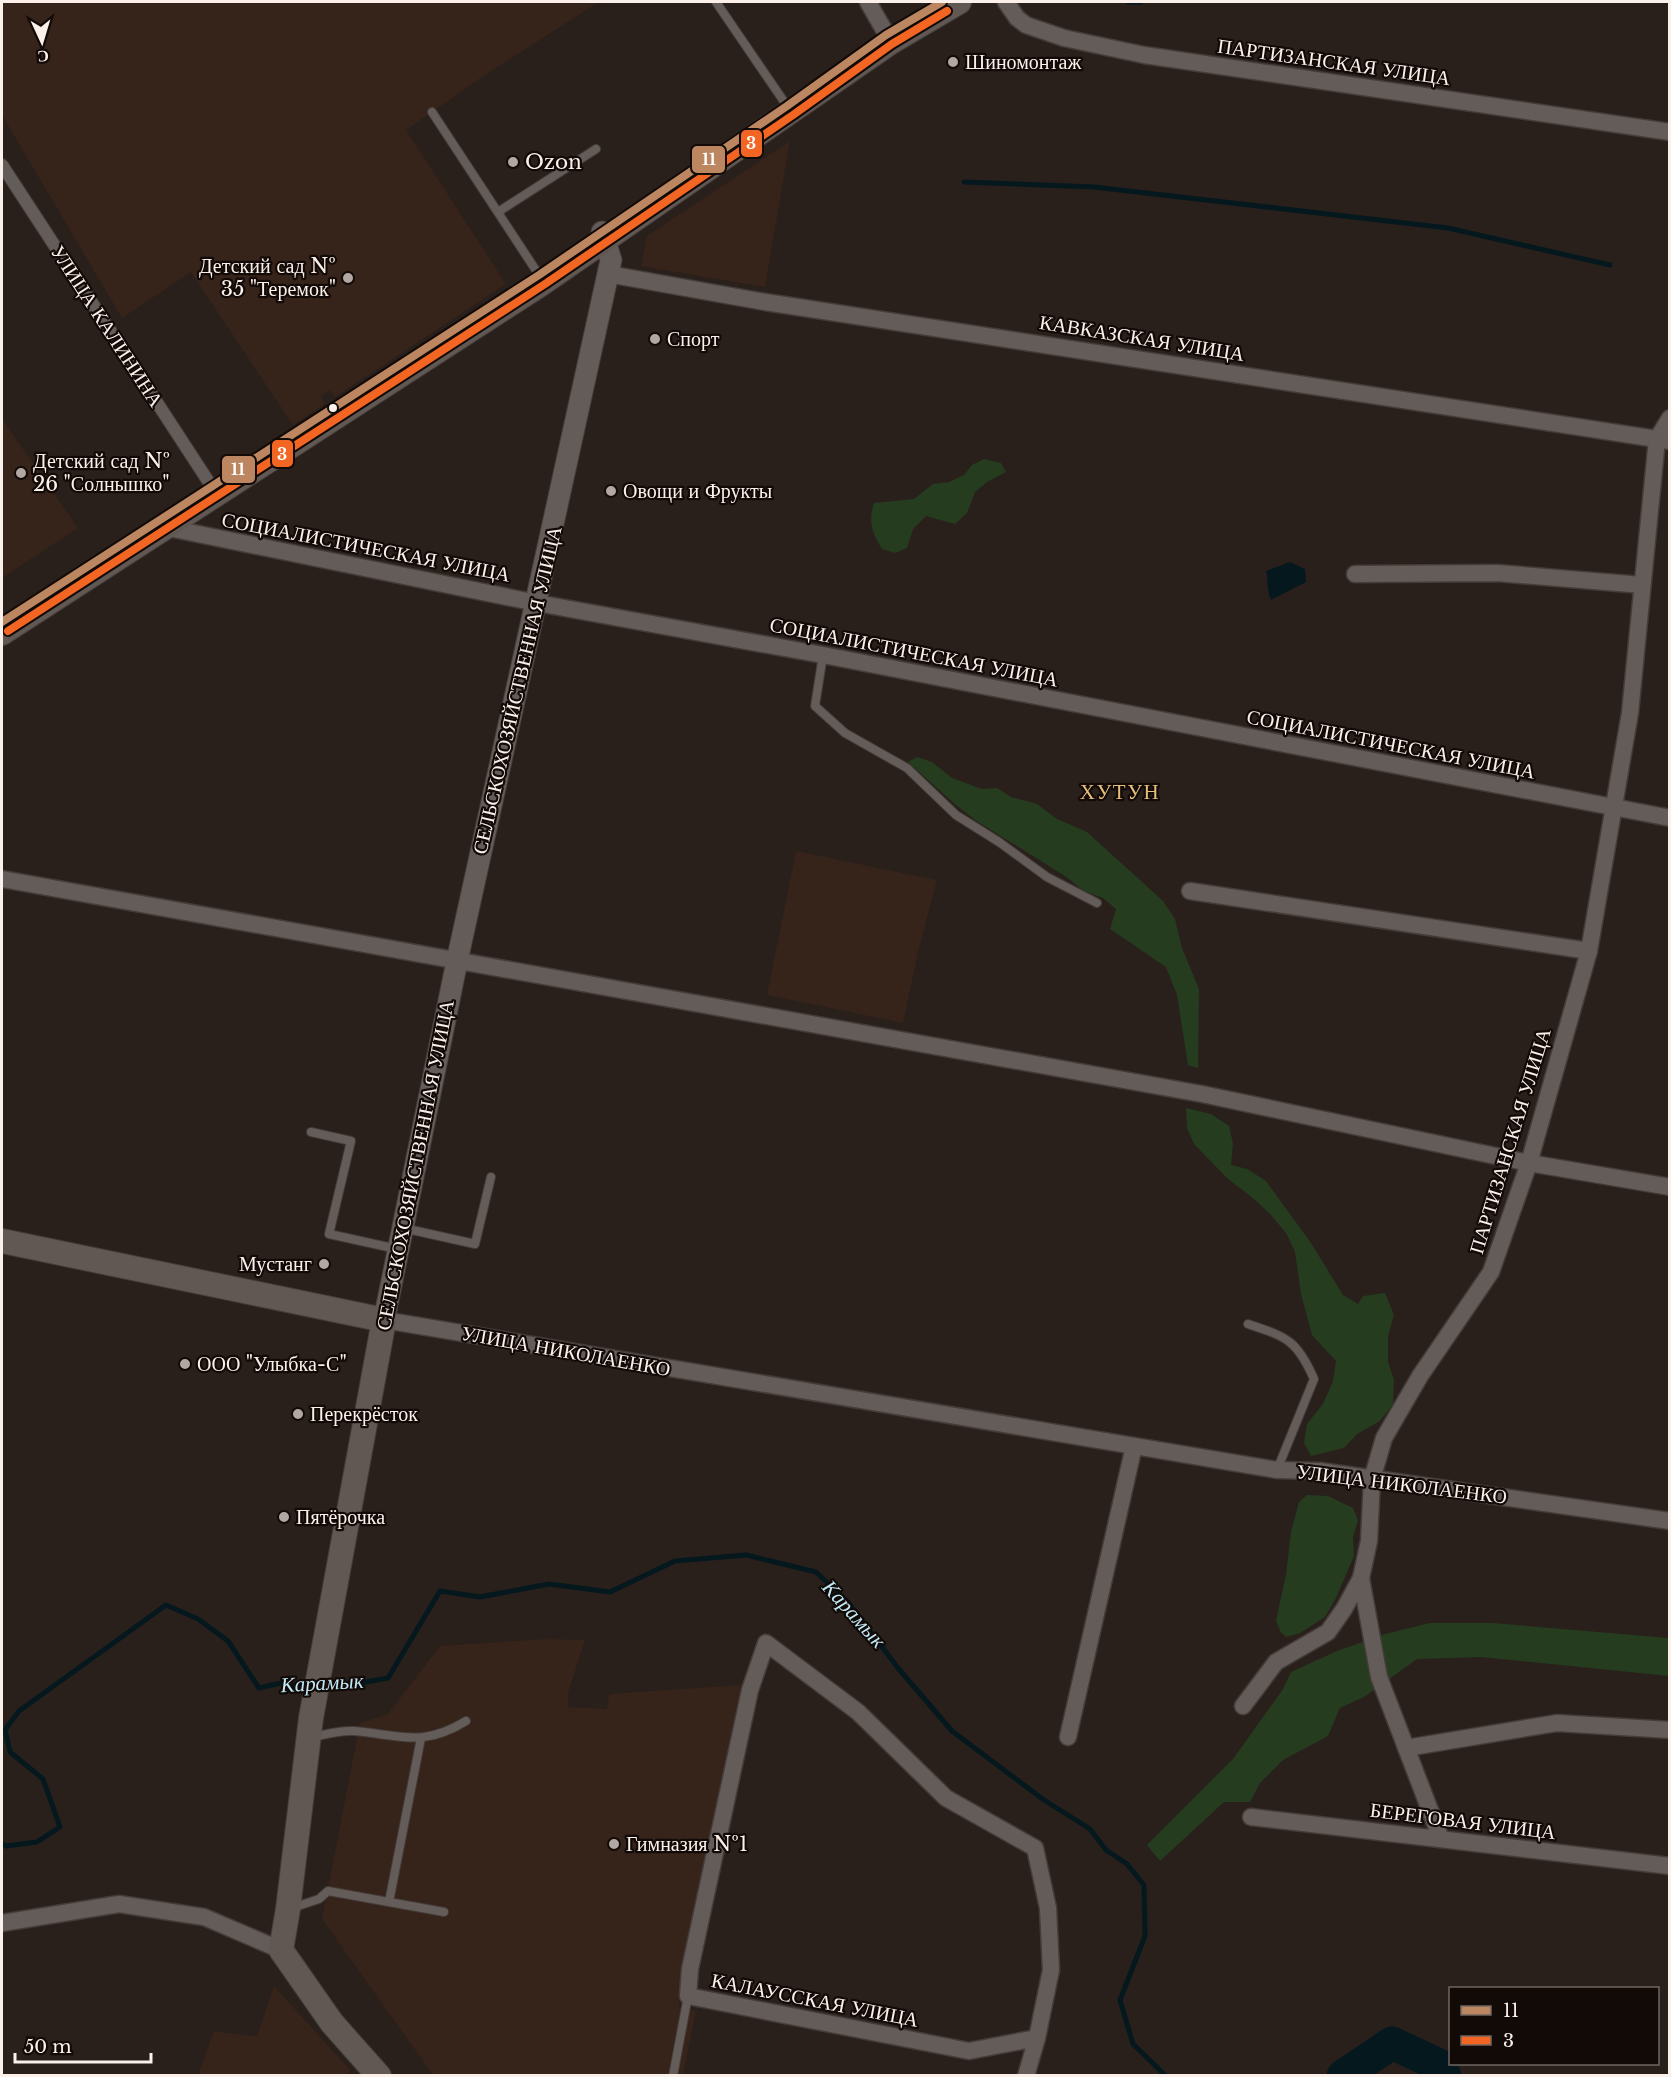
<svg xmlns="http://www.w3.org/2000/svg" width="1671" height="2077" font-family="'Libre Baskerville',serif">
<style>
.built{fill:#362319}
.green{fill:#253c1f}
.water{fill:#05181e}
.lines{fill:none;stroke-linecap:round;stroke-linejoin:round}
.stream{stroke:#05181e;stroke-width:5}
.river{stroke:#05181e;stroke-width:33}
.service-casing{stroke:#443c39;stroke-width:10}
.pedestrian-casing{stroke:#443c39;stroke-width:14}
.minor-casing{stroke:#443c39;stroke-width:19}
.tertiary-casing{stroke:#443c39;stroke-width:23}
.secondary-casing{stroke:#443c39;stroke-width:26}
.service{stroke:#635c58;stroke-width:8}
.pedestrian{stroke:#635c58;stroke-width:12}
.minor{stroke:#635c58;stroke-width:16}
.tertiary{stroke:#635c58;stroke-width:21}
.secondary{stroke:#615854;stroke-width:24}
.bus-1-casing{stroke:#110a07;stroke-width:12}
.bus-2-casing{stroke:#110a07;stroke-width:12}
.bus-1{stroke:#bb8660;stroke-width:8}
.bus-2{stroke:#f26522;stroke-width:8}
.poi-dot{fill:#b2a7a3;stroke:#110a07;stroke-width:2}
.bus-dot{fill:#fcf0eb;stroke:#110a07;stroke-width:2}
.labels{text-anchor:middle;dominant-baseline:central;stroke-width:4.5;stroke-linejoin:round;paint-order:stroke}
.poi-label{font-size:20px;fill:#fcf0eb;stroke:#110a07;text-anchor:start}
.street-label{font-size:20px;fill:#fcf0eb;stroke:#110a07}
.neighbourhood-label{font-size:21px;letter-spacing:1.5px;fill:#e8bf79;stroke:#110a07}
.water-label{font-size:21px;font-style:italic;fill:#c2e9f7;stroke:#110a07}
.line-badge{stroke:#110a07;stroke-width:2}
.badge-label{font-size:16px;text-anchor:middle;font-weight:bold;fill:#fff}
</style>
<rect width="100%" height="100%" fill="#29201c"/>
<g class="built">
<polygon points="2,2 599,2 485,75 406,130 506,284 335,397 329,390 321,396 325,404 293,425 191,272 122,318 2,115"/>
<polygon points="790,141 765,287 641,266 647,236"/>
<polygon points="2,419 78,528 2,578"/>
<polygon points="796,851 937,880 918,952 903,1023 767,995"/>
<polygon points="546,1639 585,1640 568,1693 568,1707 607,1709 609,1694 741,1685 683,1962 679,2007 696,2011 683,2075 433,2075 322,1919 360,1723 388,1714 440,1646"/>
<polygon points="274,1986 350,2070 348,2075 198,2075 214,2031 257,2037"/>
</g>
<g class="green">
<path d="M 984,459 L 1001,463 L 1006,472 L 987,482 L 975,492 L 967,513 L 955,524 L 926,516 L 913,529 L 907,548 L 895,553 L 882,549 C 872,533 868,521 874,503 L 914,499 L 933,484 L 949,482 L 964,475 L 972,465 Z"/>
<polygon points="917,757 932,762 952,778 982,789 997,788 1011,797 1037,804 1057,819 1087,832 1163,901 1175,919 1182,948 1199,989 1198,1068 1188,1065 1177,995 1166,967 1110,929 1116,909 1103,898 1084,891 1065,876 975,820 956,805 908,762"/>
<polygon points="1186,1108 1211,1114 1229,1126 1233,1144 1231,1165 1247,1169 1266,1181 1311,1243 1343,1295 1358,1304 1363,1296 1385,1293 1394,1315 1388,1336 1388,1362 1394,1380 1393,1404 1380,1421 1357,1434 1344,1448 1311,1456 1304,1443 1307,1424 1323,1404 1333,1381 1336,1361 1312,1335 1301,1294 1295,1252 1286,1233 1270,1214 1254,1199 1227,1178 1194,1144 1187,1128"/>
<polygon points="1307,1495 1328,1496 1353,1508 1358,1520 1353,1537 1354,1556 1336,1598 1325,1617 1300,1633 1286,1637 1280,1631 1276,1620 1286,1575 1291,1532 1299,1502"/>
<polygon points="1430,1623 1493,1623 1669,1638 1669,1676 1481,1657 1417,1659 1364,1697 1340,1708 1328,1736 1283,1760 1260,1783 1250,1802 1224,1802 1160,1861 1147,1845 1233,1759 1283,1689 1291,1672 1337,1651 1385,1634"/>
</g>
<path class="water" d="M 1290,562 L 1305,569 L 1306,582 L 1271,600 C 1266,588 1269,582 1266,571 Z"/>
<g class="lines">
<g class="stream">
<polyline points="1128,2 1141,2"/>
<polyline points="964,182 1094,187 1448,228 1610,265"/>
<polyline points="323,1686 349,1685 388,1678 440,1591 480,1597 549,1584 610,1592 675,1561 746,1555 816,1572 848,1602 898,1668 952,1731 1044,1800 1090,1829 1106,1850 1127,1864 1144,1885 1145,1936 1120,2000 1133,2044 1166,2076"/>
<polyline points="2,1844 6,1846 37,1842 60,1827 43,1779 10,1752 5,1730 19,1711 166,1605 198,1619 228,1641 259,1688 286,1682 298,1687 311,1686"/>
</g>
<polyline class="river" points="1343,2076 1392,2043 1439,2065 1445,2076"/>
<g class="service-casing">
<g id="service">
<polyline points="716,2 787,106"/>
<polyline points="432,112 539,275"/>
<polyline points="498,212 596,149"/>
<polyline points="823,655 815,706 845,733 907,768 956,815 999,842 1047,877 1097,903"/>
<polyline points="311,1132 351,1141 329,1234 397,1249"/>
<polyline points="403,1228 475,1244 491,1177"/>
<path d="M 1248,1324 C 1287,1337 1297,1340 1314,1379 L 1277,1470"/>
<path d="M 313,1737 C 326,1734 340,1730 354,1731 C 400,1735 422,1748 466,1721"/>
<polyline points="389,1902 421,1738"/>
<polyline points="292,1908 319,1899 328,1891 444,1912"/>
<polyline points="673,2076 688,1996"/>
</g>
</g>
<g class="pedestrian-casing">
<polyline id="pedestrian" points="2,165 212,487"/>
</g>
<g class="minor-casing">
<g id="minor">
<polyline points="868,2 891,42"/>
<polyline points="1006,2 1017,18 1026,25 1064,38 1144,55 1670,132"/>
<polyline points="608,274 765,302 1670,441"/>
<polyline points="159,526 537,603 823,655 1670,818"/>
<polyline points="1355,574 1497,573 1642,585"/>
<polyline points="2,879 1202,1094 1529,1163 1670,1187"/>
<polyline points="1190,891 1589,951"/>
<polyline points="384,1320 1277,1470 1320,1471 1670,1521"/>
<polyline points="1243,1706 1276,1662 1328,1632 1344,1609 1361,1578"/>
<polyline points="1068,1737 1134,1446"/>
<polyline points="1406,1748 1557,1723 1670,1730"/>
<polyline points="1251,1817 1670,1866"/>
<polyline points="1441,1839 1379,1677 1361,1578 1369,1541 1372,1479 1384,1438 1420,1376 1491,1272 1529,1163 1589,951 1630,713 1657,439 1670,418"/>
<polyline points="2,1923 119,1904 204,1917 281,1950"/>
<polyline points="1026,2076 1037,2038 1051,1970 1048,1908 1035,1848 946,1798 858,1712 766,1643 750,1690 690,1969 688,1996 969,2051 1037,2038"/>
</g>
</g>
<g class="tertiary-casing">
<polyline id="tertiary" points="384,1320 457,961 611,260 602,232"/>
</g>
<g class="secondary-casing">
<g id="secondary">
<polyline points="2,633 541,284 891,42 959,2"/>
<polyline points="2,1241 384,1320 311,1718 288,1909 281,1950 332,2023 379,2076"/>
</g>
</g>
<use href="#service" class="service"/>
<use href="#pedestrian" class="pedestrian"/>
<use href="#minor" class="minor"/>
<use href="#tertiary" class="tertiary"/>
<use href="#secondary" class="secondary"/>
<g class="bus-1-casing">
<polyline id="bus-1" points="2,622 539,275 787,106 886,35 942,2"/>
</g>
<g class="bus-2-casing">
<polyline id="bus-2" points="8,631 545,284 793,115 892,44 947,11"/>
</g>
<use href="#bus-1" class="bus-1"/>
<use href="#bus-2" class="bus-2"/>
</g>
<g class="poi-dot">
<circle cx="953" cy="62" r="6"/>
<circle cx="513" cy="162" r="6"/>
<circle cx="348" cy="278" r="6"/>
<circle cx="655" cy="339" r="6"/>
<circle cx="21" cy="473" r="6"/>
<circle cx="611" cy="491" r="6"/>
<circle cx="324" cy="1264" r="6"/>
<circle cx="185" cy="1364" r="6"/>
<circle cx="298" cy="1414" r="6"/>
<circle cx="284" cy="1517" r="6"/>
<circle cx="614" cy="1844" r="6"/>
</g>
<circle class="bus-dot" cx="333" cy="408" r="5"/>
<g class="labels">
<g class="poi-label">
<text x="965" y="62">Шиномонтаж</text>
<text x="525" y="162">Ozon</text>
<text x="336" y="266" text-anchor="end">Детский сад №<tspan x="336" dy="23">35 "Теремок"</tspan></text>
<text x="667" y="339">Спорт</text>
<text x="33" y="461">Детский сад №<tspan x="33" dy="23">26 "Солнышко"</tspan></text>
<text x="623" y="491">Овощи и Фрукты</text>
<text x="312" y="1264" text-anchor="end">Мустанг</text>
<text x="197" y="1364">ООО "Улыбка-С"</text>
<text x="310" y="1414">Перекрёсток</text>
<text x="296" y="1517">Пятёрочка</text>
<text x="626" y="1844">Гимназия №1</text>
</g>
<g class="street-label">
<text transform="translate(1334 62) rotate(8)">ПАРТИЗАНСКАЯ УЛИЦА</text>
<text transform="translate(107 326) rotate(57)">УЛИЦА КАЛИНИНА</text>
<text transform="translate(1142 338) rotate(9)">КАВКАЗСКАЯ УЛИЦА</text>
<text transform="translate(366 547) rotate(11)">СОЦИАЛИСТИЧЕСКАЯ УЛИЦА</text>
<text transform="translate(914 652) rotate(11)">СОЦИАЛИСТИЧЕСКАЯ УЛИЦА</text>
<text transform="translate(517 690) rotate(-77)">СЕЛЬСКОХОЗЯЙСТВЕННАЯ УЛИЦА</text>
<text transform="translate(1391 744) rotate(11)">СОЦИАЛИСТИЧЕСКАЯ УЛИЦА</text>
<text transform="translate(1510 1141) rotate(-73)">ПАРТИЗАНСКАЯ УЛИЦА</text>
<text transform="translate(415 1165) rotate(-79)">СЕЛЬСКОХОЗЯЙСТВЕННАЯ УЛИЦА</text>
<text transform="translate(566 1351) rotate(10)">УЛИЦА НИКОЛАЕНКО</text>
<text transform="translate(1402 1484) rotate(7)">УЛИЦА НИКОЛАЕНКО</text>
<text transform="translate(1463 1821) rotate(7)">БЕРЕГОВАЯ УЛИЦА</text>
<text transform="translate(815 2000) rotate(11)">КАЛАУССКАЯ УЛИЦА</text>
</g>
<g class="neighbourhood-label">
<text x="1120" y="792">ХУТУН</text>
</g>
<g class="water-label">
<text transform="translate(854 1614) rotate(48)">Карамык</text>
<text transform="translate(322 1683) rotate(-3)">Карамык</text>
</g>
</g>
<g class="line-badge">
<rect x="740" y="129" width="23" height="29" rx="6" fill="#f26522"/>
<rect x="691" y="145" width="35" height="29" rx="6" fill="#bb8660"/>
<rect x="271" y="439" width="23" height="29" rx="6" fill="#f26522"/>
<rect x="221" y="455" width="35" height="29" rx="6" fill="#bb8660"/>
</g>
<g class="badge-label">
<text x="751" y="149">3</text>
<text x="709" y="165">11</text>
<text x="282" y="460">3</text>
<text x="238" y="475">11</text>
</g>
<rect width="1671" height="2077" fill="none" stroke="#fcf0eb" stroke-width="6"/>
<rect x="1449" y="1987" width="210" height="78" fill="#110a07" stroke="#6f6662" stroke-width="1.5"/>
<rect x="1461" y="2006" width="30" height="9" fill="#bb8660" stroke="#6f6662" stroke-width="1.5"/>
<text x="1503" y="2017" font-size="18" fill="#fcf0eb">11</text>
<rect x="1461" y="2036" width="30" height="9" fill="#f26522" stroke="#6f6662" stroke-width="1.5"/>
<text x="1503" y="2047" font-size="18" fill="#fcf0eb">3</text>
<g transform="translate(42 42) rotate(176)" stroke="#110a07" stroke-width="4.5" paint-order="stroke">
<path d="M0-4.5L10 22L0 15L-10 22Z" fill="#fcf0eb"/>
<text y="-9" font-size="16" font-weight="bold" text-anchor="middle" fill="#fcf0eb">С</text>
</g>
<path d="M15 2053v9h136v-9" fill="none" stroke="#fcf0eb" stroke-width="3"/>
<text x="24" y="2053" font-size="18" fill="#fcf0eb" stroke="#110a07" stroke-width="4.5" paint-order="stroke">50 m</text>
</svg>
